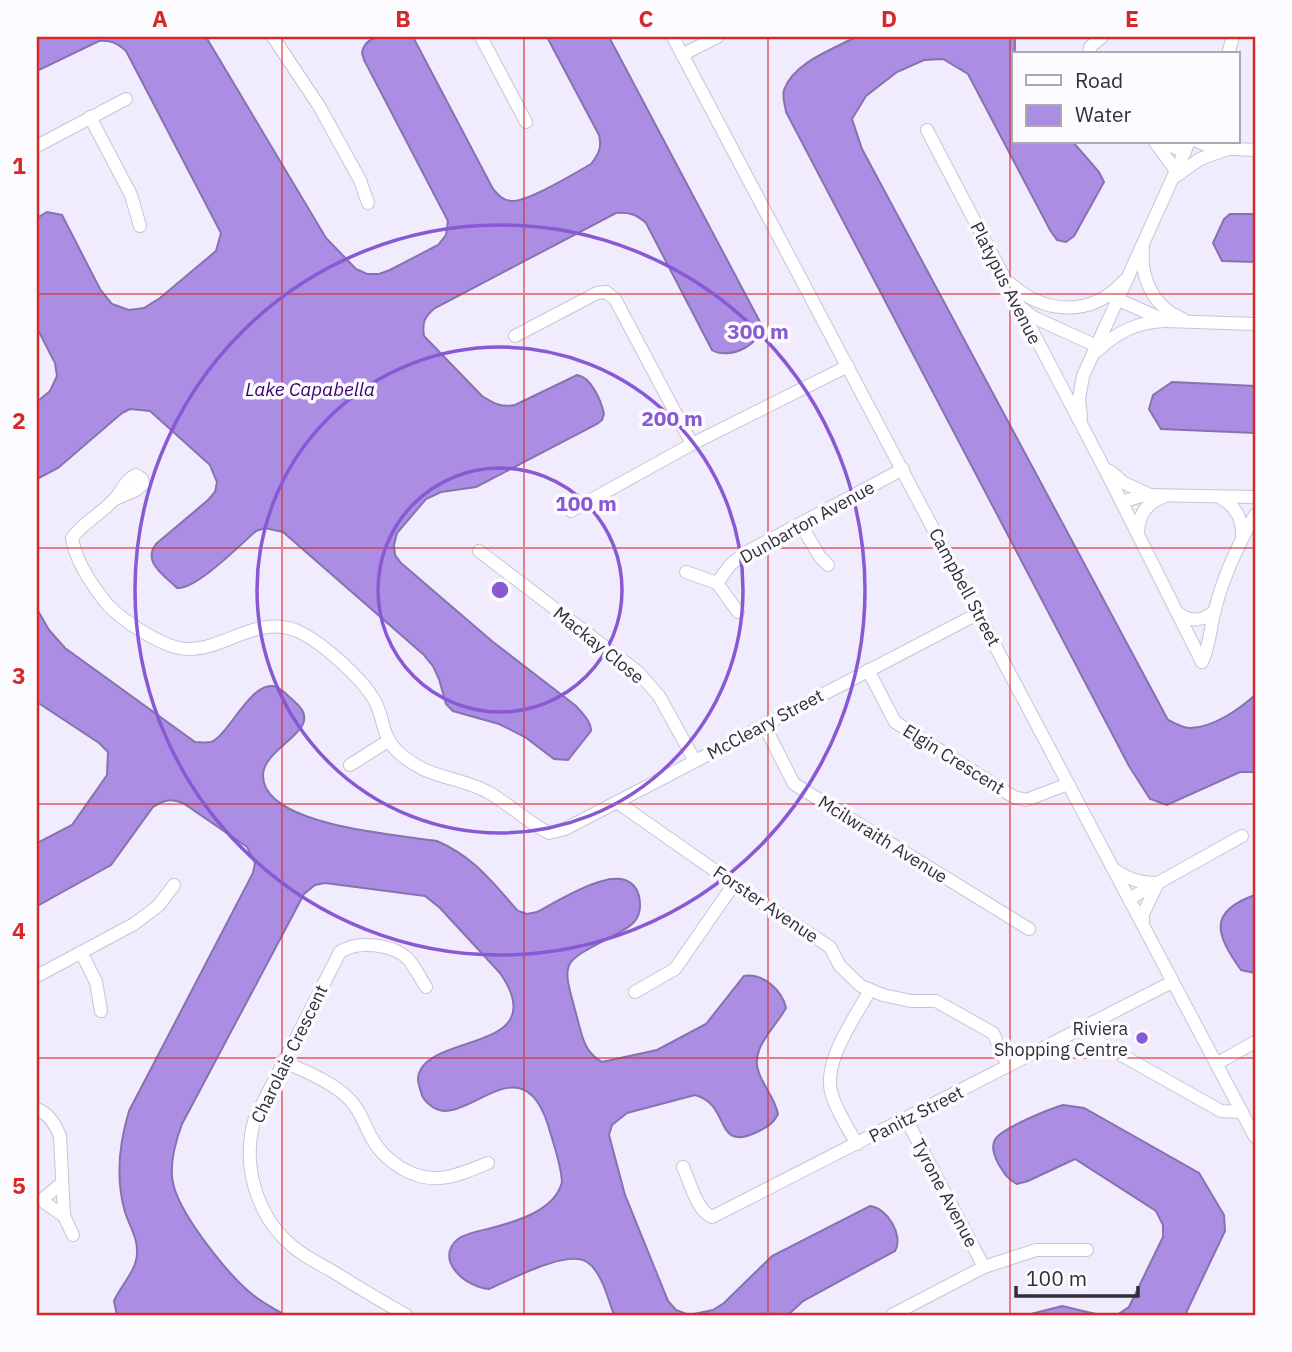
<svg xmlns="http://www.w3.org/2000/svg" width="1292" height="1352" font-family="'IBM Plex Sans',sans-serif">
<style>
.water{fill:#ab8ee4;stroke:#8672b0;stroke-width:2}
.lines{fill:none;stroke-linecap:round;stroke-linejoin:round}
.minor-casing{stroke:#c9c4d5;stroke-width:14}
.minor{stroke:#fff;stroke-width:12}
.grid{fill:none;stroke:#d62828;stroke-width:2;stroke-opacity:0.55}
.ring{fill:none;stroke:#8859d3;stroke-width:3.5}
.poi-dot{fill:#8859d3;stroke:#fcfbff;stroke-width:2.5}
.labels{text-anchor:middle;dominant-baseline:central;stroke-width:7;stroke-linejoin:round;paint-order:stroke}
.street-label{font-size:18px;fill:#312f36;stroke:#fcfbff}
.poi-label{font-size:18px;fill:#312f36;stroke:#fcfbff;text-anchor:end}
.water-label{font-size:19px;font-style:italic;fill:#39016d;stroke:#fcfbff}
.centre{fill:#8859d3;stroke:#fcfbff;stroke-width:3.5}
.ring-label{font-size:21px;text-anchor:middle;font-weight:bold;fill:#8859d3;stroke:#fcfbff;stroke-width:7;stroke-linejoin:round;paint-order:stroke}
.neatline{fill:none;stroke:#d62828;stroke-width:2.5}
.grid-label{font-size:23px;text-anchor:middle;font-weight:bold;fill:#d62828}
</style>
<rect width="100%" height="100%" fill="#f0ebfd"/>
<g class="water">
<path d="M 37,37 L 206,37 L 326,238 L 356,269 L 367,274 L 379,274 L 390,270 L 438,245 L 446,235 L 448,221 L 364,60 L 362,53 C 366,30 395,37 413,37 L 493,189 C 499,196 503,200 511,201 C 528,202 575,173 591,164 C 599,154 602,147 599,135 L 547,37 L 609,37 L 760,322 C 766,343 729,361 712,350 L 646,223 C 636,214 629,212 616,213 L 435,308 C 424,317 422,323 424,336 L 482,396 C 493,403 501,408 515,405 L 577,375 C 591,377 601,400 604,414 L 602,420 L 597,424 L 476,487 L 441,492 L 426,499 L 397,533 L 394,545 L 395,555 L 401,563 L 493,642 L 576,706 C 582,713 591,721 591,731 L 568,760 L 554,759 L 525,737 L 499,724 L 453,711 L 446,704 L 439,679 L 433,666 L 424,655 L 283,532 L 265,528 L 256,531 C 241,544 196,590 177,588 C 164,575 142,562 156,544 L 208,500 L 215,492 L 217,482 L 210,465 L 150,411 L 130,409 L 122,413 L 58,468 L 37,479 L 37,402 L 50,391 L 57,376 L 55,363 L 37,328 L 37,218 L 47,212 L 62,215 L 100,289 L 112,304 L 129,310 L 144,308 L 160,298 L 216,251 L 221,233 L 126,51 C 117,43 111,40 99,41 L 37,71 Z"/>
<path d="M 856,37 L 1015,37 L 1014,142 L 1073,142 L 1099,172 L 1104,182 L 1074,236 L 1066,242 L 1057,240 L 1050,230 L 968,74 L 943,59 L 924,60 L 897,72 L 866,96 L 852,119 L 862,149 L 1168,720 C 1175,723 1183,728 1190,728 C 1212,728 1240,709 1255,695 L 1255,772 L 1240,772 L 1167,805 L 1150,799 L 1129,766 L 786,112 C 785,105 782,96 784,90 C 793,63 833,49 856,37 Z"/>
<polygon points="1230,214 1255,214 1255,262 1222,261 1213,243 1224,219"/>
<polygon points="1172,382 1255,386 1255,433 1161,429 1149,409 1153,395"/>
<path d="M 37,609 L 49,630 L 65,648 L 195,742 C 200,742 206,743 211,742 C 228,736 250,683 273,686 C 281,687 289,697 295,702 C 332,734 246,748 266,788 C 286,827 398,835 437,841 C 474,857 492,882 518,911 L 527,914 L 537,912 C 559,901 628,854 639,896 C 641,905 641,913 635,921 C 629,928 620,932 613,936 C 560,964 561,959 577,1017 C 582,1036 584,1052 602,1062 L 657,1050 L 706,1024 L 744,976 C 763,973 782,990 786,1008 C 775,1028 749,1049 759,1073 C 764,1087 775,1099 778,1114 C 773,1124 767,1127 757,1132 C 713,1153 732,1105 695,1095 L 627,1113 L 612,1125 L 609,1135 L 625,1195 L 668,1301 L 676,1310 L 689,1315 L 713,1310 L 724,1303 L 772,1256 L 870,1206 C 887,1208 904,1235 895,1251 L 803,1301 L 788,1315 L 614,1315 C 608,1299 602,1272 587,1262 C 567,1249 510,1280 489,1289 C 467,1288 433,1260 458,1239 C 466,1233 479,1231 488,1229 C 515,1222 555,1211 562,1182 C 561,1166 556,1151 551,1135 C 524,1030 464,1136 430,1105 C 425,1101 422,1098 421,1092 C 419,1085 416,1078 420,1071 C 436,1034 553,1050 500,973 L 440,908 L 425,896 L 325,883 L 315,885 L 304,894 L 182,1124 C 175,1143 168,1168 174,1187 C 183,1218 228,1275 253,1295 C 263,1303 274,1309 285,1315 L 117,1315 L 114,1301 C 121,1285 137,1270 137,1253 C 138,1238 129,1225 125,1212 C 115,1177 119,1144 129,1111 L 253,873 L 255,863 L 247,847 L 183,803 C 171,798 164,800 153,807 L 111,865 L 37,906 L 37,843 L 72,825 L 107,775 L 108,752 L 99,743 L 37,702 Z"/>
<path d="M 1255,895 L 1255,973 L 1241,970 C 1217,936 1206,912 1255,895 Z"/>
<path d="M 1063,1105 L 1084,1108 L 1199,1173 L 1224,1215 L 1225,1231 L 1185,1315 L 1117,1315 L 1129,1307 L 1163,1237 L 1163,1225 L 1156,1211 L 1075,1159 L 1028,1181 L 1017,1184 C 1007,1179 1004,1173 998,1163 C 994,1155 990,1145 997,1137 C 1006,1127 1049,1109 1063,1105 Z"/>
<polygon points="1062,1306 1100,1315 1027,1315"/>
</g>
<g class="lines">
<g class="minor-casing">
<g id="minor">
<polyline points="273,37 319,106 360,180 368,203"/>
<polyline points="481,37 526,122"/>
<polyline points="673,37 1255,1137"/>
<polyline points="1089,54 1090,47 1102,37"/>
<polyline points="1228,54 1233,37"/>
<polyline points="682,55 717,37"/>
<polyline points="90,117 131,195 140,226"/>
<polyline points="927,130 1111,481 1202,662"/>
<polyline points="1155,142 1176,171"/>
<polyline points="1162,142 1185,152"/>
<polyline points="1199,142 1213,148 1255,150"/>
<polyline points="37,146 126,99"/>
<polyline points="1176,176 1200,159 1228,149"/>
<path d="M 1143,249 C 1140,278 1154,308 1183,319"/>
<path d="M 1010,283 C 1044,315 1092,317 1124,281"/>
<polyline points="1110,296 1166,321 1255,324"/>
<polyline points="1020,307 1033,317 1101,348"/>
<polyline points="515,336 597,293 606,292 615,299 692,444"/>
<path d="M 1097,351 C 1117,332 1137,322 1165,321"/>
<polyline points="1081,418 1079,399 1083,376 1189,142"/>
<polyline points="1110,471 1124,483 1148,494"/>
<path d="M 1221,498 C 1237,507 1243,520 1242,538"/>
<path d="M 115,499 L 136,490 L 143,484 L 142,479 L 136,475 C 127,479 123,488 117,496 C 105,512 84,521 72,538 C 75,559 90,582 103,599 C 117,618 164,649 188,649 C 226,649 255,616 295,630 C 320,640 369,683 378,708 C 384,724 384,738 397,751 C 428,780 455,775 488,792 C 509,804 527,822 549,833 L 565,829 L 617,802 L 979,613"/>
<polyline points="1121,502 1145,495 1255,497"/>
<polyline points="571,511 692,444 848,366"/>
<polyline points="801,525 820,557 828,565"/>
<path d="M 1138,534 C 1138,516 1146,503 1163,497"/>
<polyline points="479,551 638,672 659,696 695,761"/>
<polyline points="686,572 717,583 738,612"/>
<polyline points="717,583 731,564 745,553 903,469"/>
<path d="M 1178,613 C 1191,623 1205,621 1215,610"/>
<path d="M 1202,662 C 1210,645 1210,628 1215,610 C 1223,576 1238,545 1255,515"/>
<polyline points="868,670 895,722 1014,797 1026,800 1068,784"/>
<polyline points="764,725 794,784 1029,929"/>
<polyline points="350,765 388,741"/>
<polyline points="617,802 734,884 830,947 840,966 861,986 883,995 911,1001 936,1001 993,1033 1008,1066"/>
<path d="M 1115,870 C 1130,880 1140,883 1158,883 L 1143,914 L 1143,924"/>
<polyline points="1129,899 1242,836"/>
<polyline points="81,952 96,982 101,1011"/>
<polyline points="37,976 134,924 158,906 174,885"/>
<polyline points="635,992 675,969 734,884"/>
<polyline points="1077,1030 1221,1111 1242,1112"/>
<path d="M 285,1062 C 306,1072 333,1082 350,1100 C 362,1112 365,1128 374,1142 C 381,1153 390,1161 401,1168 C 433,1187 456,1176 488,1163"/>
<polyline points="1216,1064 1255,1042"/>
<path d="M 37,1109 C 49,1114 55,1124 60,1136 L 64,1216 L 73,1235"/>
<polyline points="906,1119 984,1267"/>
<path d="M 857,1144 C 848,1128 837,1112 832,1095 C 821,1063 855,1018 870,990"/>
<path d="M 683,1167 C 690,1182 697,1211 712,1217 L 1172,982"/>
<polyline points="62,1183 44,1198 45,1203 64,1216"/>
<path d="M 406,1315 C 381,1301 356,1286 332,1271 C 318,1263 303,1256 291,1245 C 256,1215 241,1163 255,1118 L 340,952 C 357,940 393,944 408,959 C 415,967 420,978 426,987"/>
<polyline points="892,1315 984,1267 1036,1250 1087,1250"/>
</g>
</g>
<use href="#minor" class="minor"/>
</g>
<path class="grid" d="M 282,37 L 282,1315M 524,37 L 524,1315M 768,37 L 768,1315M 1010,37 L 1010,1315M 37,294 L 1255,294M 37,548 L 1255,548M 37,804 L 1255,804M 37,1058 L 1255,1058"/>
<g class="ring">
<circle cx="500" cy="590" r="122"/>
<circle cx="500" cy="590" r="243"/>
<circle cx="500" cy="590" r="365"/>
</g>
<circle class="poi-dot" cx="1142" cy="1038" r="7"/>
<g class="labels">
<g class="street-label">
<text transform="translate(1006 283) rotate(63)">Platypus Avenue</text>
<text transform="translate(807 522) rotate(-29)">Dunbarton Avenue</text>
<text transform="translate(965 587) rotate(62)">Campbell Street</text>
<text transform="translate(599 645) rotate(39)">Mackay Close</text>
<text transform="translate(765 724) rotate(-28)">McCleary Street</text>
<text transform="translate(954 759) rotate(32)">Elgin Crescent</text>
<text transform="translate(883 839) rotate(32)">Mcilwraith Avenue</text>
<text transform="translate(766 904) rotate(34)">Forster Avenue</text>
<text transform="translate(289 1054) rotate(-64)">Charolais Crescent</text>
<text transform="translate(916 1114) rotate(-27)">Panitz Street</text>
<text transform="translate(945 1193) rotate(62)">Tyrone Avenue</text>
</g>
<g class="poi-label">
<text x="1128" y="1028">Riviera<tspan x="1128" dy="21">Shopping Centre</tspan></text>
</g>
<g class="water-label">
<text x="310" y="389">Lake Capabella</text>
</g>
</g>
<circle cx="500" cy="590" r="10" class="centre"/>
<g class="ring-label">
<text x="758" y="339">300 m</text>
<text x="672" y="426">200 m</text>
<text x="586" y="511">100 m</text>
</g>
<rect width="1292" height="1352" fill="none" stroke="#fcfbff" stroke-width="77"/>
<rect x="1012" y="52" width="228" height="91" fill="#fcfbff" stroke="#aba9af" stroke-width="2"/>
<rect x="1026" y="75" width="35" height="10" fill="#ffffff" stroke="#aba9af" stroke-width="2"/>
<text x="1075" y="88" font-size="21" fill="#312f36">Road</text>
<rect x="1026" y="105" width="35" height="21" fill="#ab8ee4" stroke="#aba9af" stroke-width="2"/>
<text x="1075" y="122" font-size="21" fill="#312f36">Water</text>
<path d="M1016 1286v10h122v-10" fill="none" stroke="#312f36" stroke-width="3.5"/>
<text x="1026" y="1286" font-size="21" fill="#312f36" stroke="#fcfbff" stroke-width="5" paint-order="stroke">100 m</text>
<rect x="38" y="38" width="1216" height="1276" class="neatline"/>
<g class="grid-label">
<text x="160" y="27">A</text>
<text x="403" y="27">B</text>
<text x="646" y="27">C</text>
<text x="889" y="27">D</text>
<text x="1132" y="27">E</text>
<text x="19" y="174">1</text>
<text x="19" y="429">2</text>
<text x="19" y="684">3</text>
<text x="19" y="939">4</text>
<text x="19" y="1194">5</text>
</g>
</svg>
